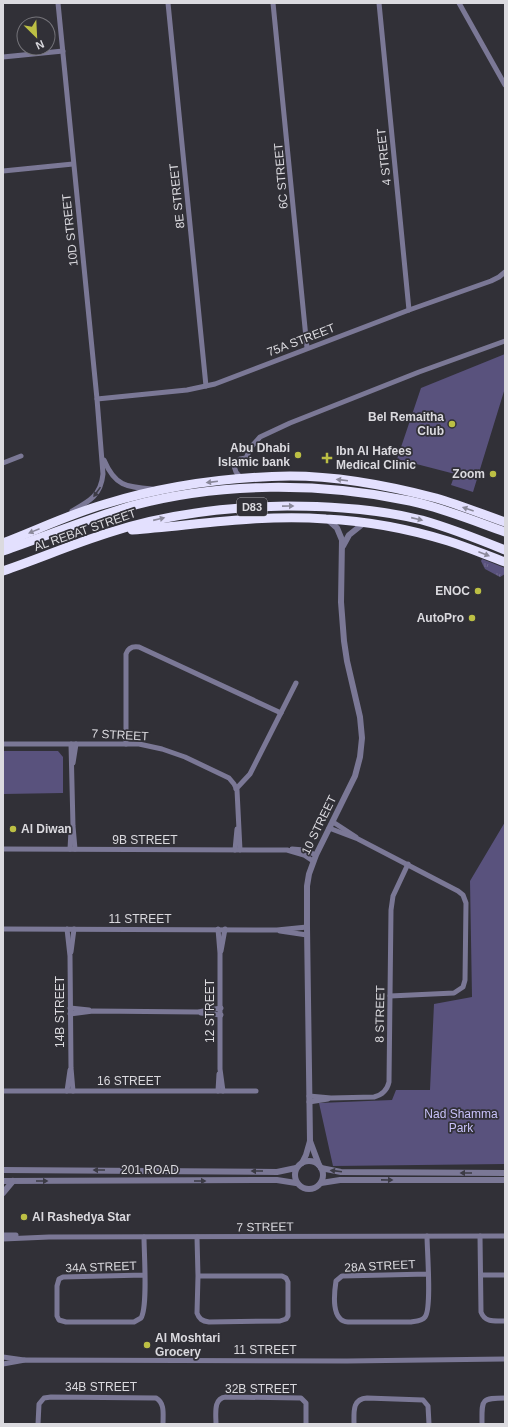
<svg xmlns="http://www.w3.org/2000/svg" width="508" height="1427" font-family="Arial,sans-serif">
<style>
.grass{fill:url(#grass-tufts)}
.park{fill:#59527d}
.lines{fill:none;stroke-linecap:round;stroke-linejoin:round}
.minor{stroke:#7b7896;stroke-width:5}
.tertiary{stroke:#7b7896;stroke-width:6}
.motorway{stroke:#e3e0fe;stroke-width:9}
.oneway{fill:#8a889a}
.oneway2{fill:#3c3b45}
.poi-dot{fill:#bcbf44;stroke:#313037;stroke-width:1.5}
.labels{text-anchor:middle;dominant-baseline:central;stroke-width:3.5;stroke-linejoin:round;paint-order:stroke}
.shield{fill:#313037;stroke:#a8a7ad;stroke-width:1}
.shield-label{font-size:11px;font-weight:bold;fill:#dbdadf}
.street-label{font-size:12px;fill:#dbdadf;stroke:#313037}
.poi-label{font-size:12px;font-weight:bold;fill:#dbdadf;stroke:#313037;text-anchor:end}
.park-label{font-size:12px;fill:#c8c1f9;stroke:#313037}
</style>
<defs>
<pattern id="grass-tufts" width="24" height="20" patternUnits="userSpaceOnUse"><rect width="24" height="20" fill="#59527d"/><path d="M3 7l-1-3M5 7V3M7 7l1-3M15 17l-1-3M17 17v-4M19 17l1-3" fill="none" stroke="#706a8f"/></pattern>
</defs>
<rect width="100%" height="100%" fill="#313037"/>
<polygon class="grass" points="482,559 505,568 505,574 500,577 485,569 481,561"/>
<g class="park">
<polygon points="505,354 505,388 473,492 451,485 455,474 397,459 421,388"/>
<polygon points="3,751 58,751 63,757 63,793 3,794"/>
<polygon points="505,822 505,1164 333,1166 319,1103 392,1100 396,1090 430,1090 434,1004 472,997 470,881"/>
</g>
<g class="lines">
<g class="minor">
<path d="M 58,3 L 97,399 L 103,474 C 101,495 90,501 72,511"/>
<polyline points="168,3 206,386"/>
<polyline points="273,3 307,348"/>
<polyline points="379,3 409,310"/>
<polyline points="459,3 505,85"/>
<polyline points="3,57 63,51"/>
<polyline points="3,171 73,164"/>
<polyline points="97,399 187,390 215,384 409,310 491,281 499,277 505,272"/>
<path d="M 104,460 C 115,486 126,487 152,489"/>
<polyline points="3,463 21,456"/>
<polyline points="241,478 236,472 234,466 240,459 246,458 251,447 260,437 290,423 419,372 505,341"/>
<polyline points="3,744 139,744 162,749 185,757 229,778 234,784 237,790 240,850"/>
<polyline points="71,744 73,826 75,849"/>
<path d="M 126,744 L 126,654 C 128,648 133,646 139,647 L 281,713"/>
<polyline points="73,763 76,744"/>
<polyline points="236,789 250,774 296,683"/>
<polyline points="333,822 356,837"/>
<polyline points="329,828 358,839 458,891 463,895 466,903 465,980 463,987 454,993 390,996"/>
<polyline points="3,849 287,850 304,855 313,861"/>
<polyline points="70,849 71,831"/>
<polyline points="292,849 304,850 316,855"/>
<polyline points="235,850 237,829"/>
<polyline points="3,929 277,930 307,927"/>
<polyline points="67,929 70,956 71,1068 73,1091"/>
<polyline points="218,929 220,953 220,1069 223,1091"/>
<polyline points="280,931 307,935"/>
<polyline points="221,951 225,929"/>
<polyline points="71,952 74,929"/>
<polyline points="70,1008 89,1010"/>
<polyline points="201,1013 221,1015"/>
<polyline points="70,1014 93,1011 198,1012 221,1008"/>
<polyline points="3,1091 256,1091"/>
<polyline points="67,1091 70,1070"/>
<polyline points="218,1091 219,1074"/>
<path d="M 309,1096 L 331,1098 L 374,1097 C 382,1095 387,1091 389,1082 L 391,910 L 393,896 L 408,864"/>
<polyline points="309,1102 328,1099"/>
<polyline points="3,1235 16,1235"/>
<path d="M 427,1236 C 427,1249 432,1309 425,1317 C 422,1321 417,1321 411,1322 L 348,1322 C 331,1321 334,1294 336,1281 L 342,1276 L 428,1274"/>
<path d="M 480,1236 L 481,1312 C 485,1323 495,1321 505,1321"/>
<path d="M 144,1237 C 144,1253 148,1307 141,1318 L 134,1322 L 66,1322 L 59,1320 L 57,1316 L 57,1286 L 59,1279 L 63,1277 L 144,1275"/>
<path d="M 197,1237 L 198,1276 L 197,1313 C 199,1319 202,1321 209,1322 L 280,1321 L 286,1319 L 288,1316 L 288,1282 L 286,1278 L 282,1276 L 198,1276"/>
<polyline points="3,1239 49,1237 505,1236"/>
<polyline points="481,1275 505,1275"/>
<polyline points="3,1357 24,1360"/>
<polyline points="3,1364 25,1360 347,1361 505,1359"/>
<path d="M 38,1424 L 39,1404 L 44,1398 L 51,1397 L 156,1398 C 165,1403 163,1414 163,1424"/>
<path d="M 216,1424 C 216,1414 213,1398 226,1397 L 301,1398 L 306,1403 L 306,1424"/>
<path d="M 354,1424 C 354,1412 352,1399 367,1398 L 423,1400 L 428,1406 L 429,1424"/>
<path d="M 482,1424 C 482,1400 480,1398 505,1398"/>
</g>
<g class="tertiary">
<polyline points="343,546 349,535 364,523"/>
<polyline points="310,1141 319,1165"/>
<circle cx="309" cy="1175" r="14"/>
<polyline points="302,1163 306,1155 310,1141 307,927 307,886 309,874 316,855 355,776 360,757 362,738 360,717 347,661 344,641 341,602 342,540 337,528 327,519"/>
<polyline points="321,1168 341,1172 505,1173"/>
<polyline points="3,1170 277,1172 296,1168"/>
<polyline points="3,1181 277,1180 296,1183"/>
<polyline points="321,1183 340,1180 505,1180"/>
<polyline points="3,1193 13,1181"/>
</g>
<g class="motorway">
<path d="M 132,530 C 197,525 261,514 326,519 C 367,521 409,529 448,541 C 467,547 486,555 505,562"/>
<path d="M 3,543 C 37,530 70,514 105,504 C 164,486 228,477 290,476 C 338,476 390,486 436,498 C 460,505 482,514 505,522"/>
<path d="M 3,551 C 46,536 88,519 131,506 C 220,482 320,482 410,501 C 443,508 474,521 505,532"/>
<path d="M 3,571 C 38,559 73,544 108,533 C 166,514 226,507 287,506 C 333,506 378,509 422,520 C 450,528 478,539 505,550"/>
</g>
</g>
<defs><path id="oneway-solid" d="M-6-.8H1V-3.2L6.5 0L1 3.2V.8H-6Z"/></defs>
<g class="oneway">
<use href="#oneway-solid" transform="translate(342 480) rotate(-173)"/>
<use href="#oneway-solid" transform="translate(212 482) rotate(173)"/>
<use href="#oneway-solid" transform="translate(288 506) rotate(-1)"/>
<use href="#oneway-solid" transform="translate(468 509) rotate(-161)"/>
<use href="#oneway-solid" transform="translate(159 519) rotate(-13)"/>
<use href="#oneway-solid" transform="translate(417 519) rotate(13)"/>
<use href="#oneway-solid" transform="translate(34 531) rotate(158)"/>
<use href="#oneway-solid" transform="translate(484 554) rotate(21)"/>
</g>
<g class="oneway2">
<use href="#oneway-solid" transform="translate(97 492) rotate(125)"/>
<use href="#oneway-solid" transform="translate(99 1170) rotate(-180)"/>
<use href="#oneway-solid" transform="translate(257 1171) rotate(-180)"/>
<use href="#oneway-solid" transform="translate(336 1171) rotate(-173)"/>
<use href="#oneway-solid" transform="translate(466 1173) rotate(-180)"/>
<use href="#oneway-solid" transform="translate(387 1180) rotate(1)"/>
<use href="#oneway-solid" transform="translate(42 1181)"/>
<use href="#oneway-solid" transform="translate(200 1181)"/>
</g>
<g class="poi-dot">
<circle cx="452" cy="424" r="4"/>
<circle cx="298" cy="455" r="4"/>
<path d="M325 452h4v4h4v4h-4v4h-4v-4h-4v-4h4z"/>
<circle cx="493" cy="474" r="4"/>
<circle cx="478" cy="591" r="4"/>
<circle cx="472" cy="618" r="4"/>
<circle cx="13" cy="829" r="4"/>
<circle cx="24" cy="1217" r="4"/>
<circle cx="147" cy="1345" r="4"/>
</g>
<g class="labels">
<rect class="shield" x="237" y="498" width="30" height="18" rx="3"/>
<g class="shield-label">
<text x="252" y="507">D83</text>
</g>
<g class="street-label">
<text transform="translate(384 157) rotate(-96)">4 STREET</text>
<text transform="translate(281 176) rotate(-95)">6C STREET</text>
<text transform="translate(177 196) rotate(-96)">8E STREET</text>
<text transform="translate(70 230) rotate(-96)">10D STREET</text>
<text transform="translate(301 340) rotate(-21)">75A STREET</text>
<text transform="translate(85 530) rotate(-19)">AL REBAT STREET</text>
<text transform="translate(120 735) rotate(3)">7 STREET</text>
<text transform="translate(319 825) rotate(-64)">10 STREET</text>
<text x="145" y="840">9B STREET</text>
<text x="140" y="919">11 STREET</text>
<text transform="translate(210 1011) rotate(-90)">12 STREET</text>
<text transform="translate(60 1012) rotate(-90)">14B STREET</text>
<text transform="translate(380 1014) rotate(-89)">8 STREET</text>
<text x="129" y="1081">16 STREET</text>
<text x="150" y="1170">201 ROAD</text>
<text transform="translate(265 1227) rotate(-1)">7 STREET</text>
<text transform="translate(380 1266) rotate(-3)">28A STREET</text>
<text transform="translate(101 1267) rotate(-2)">34A STREET</text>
<text x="265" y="1350">11 STREET</text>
<text x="101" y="1387">34B STREET</text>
<text x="261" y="1389">32B STREET</text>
</g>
<g class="poi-label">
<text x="444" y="417">Bel Remaitha<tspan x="444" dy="14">Club</tspan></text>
<text x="290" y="448">Abu Dhabi<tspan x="290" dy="14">Islamic bank</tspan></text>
<text x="336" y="451" text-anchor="start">Ibn Al Hafees<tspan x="336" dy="14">Medical Clinic</tspan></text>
<text x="485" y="474">Zoom</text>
<text x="470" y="591">ENOC</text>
<text x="464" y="618">AutoPro</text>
<text x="21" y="829" text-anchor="start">Al Diwan</text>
<text x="32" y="1217" text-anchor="start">Al Rashedya Star</text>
<text x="155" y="1338" text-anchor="start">Al Moshtari<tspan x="155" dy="14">Grocery</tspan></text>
</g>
<g class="park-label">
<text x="461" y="1114">Nad Shamma<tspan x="461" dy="14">Park</tspan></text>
</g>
</g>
<rect width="508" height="1427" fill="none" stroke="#dbdadf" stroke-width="8"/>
<g transform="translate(36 36) rotate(156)"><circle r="19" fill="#313037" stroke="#75747a"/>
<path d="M0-3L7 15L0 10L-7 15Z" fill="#bcbf44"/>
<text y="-6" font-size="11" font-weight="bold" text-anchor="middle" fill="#dbdadf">N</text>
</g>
</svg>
